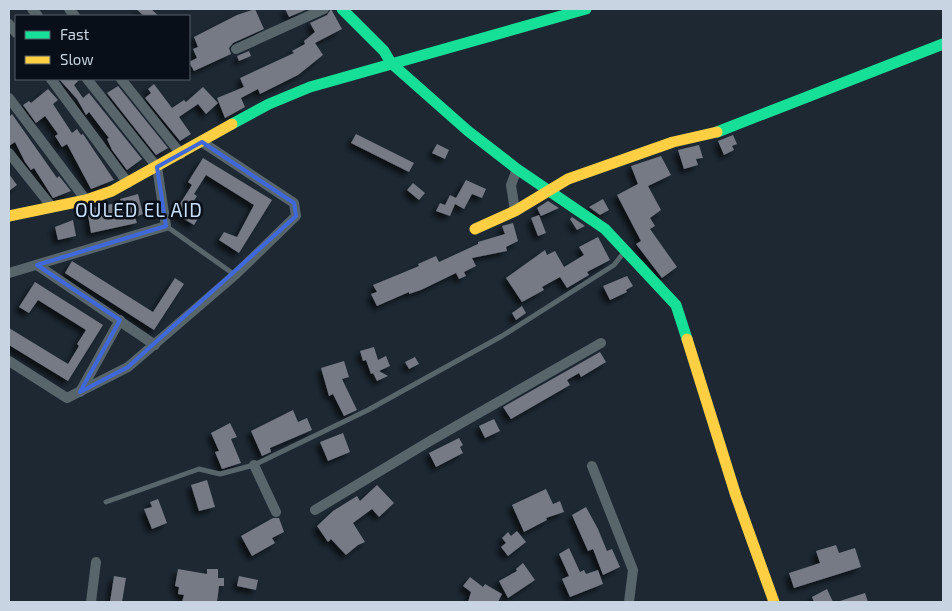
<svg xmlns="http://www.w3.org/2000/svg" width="952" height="611" font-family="'Exo 2',sans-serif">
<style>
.building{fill:#747a85;filter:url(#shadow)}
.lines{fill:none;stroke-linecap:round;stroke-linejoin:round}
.lane{stroke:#58656b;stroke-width:5}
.street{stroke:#58656b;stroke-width:10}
.fast{stroke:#16e098;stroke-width:11}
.slow{stroke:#ffcf43;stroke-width:11}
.marked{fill:none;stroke:#3f69da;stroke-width:4;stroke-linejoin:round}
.labels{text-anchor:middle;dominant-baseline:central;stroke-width:5;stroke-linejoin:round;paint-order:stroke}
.quarter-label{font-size:19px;letter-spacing:1px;fill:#c9dffa;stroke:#080f18}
</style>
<defs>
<filter id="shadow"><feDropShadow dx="-4.5" dy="4.5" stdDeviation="2.5" flood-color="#0009"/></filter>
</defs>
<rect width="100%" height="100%" fill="#1d2833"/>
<g class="building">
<polygon points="136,9 151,9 159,16 144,16"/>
<polygon points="255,9 264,29 233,43 229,48 231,54 194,71 189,62 197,58 193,49 198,47 194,37 237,15"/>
<polygon points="285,9 308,9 289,17"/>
<polygon points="331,9 342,29 315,43 323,55 298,75 260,94 258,89 241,98 245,107 225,118 217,98 244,87 240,78 294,53 292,51 305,44 304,41 315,32 310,23 327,15"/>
<polygon points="249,51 251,56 239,61 237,56"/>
<polygon points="59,79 80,79 74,85 83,98 89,93 142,159 127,170 112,150 107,139 109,138 89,112 86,115 77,99"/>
<polygon points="154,84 172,108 184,100 186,102 203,87 218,103 206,114 198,104 179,117 191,134 180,141 145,98 151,93 148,89"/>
<polygon points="118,86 168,148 156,155 107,93"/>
<polygon points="48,89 58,100 53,104 72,133 77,129 81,135 83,134 114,180 91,189 67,144 62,147 55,136 58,134 45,116 36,123 23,105 29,101 31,103"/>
<polygon points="12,114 57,178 59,176 71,191 53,198 34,168 31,170 25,162 15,142 9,146 9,117"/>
<polygon points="356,134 414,163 409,172 351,143"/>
<polygon points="733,135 737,144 732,146 734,150 724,155 718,141"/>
<polygon points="437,144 449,150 445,159 432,153"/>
<polygon points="699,145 703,158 696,159 698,165 684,169 678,150"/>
<polygon points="661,156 671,175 648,186 661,210 650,218 655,226 650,229 677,267 662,278 636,244 641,241 617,195 638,184 631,166"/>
<polygon points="203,158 272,200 239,253 219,240 224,232 237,237 254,205 206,175 194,194 197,196 189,208 199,217 194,225 174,213 192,185 188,182"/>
<polygon points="9,174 17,185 9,191"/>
<polygon points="466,180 486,189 482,198 472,194 464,209 455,204 450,216 436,211 440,203 445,205 450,195 456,198"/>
<polygon points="413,183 425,193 419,200 407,190"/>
<polygon points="138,194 143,214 135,217 137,223 91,233 87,209 121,202 120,199"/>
<polygon points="603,199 609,210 600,215 589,207"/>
<polygon points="548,201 559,208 541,216 537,208"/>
<polygon points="539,215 546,233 538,236 531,218"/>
<polygon points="572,217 585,226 577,230 570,219"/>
<polygon points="73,220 76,236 58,240 55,227"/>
<polygon points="513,223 518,241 506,247 507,251 472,258 476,266 464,272 466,276 459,279 456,273 421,290 409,294 409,292 377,306 371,294 377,292 373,285 419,266 418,264 436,256 439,262 478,244 478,242 505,234 502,226"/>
<polygon points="598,237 610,260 587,272 589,275 567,288 560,277 542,287 544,290 522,302 506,278 545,250 547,255 555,251 564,267 584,255 579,247"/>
<polygon points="72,261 153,312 175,278 184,284 154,330 65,273"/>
<polygon points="627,276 633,286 626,290 627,292 610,300 603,286"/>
<polygon points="35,282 103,325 68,381 9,345 9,328 68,364 79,346 77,344 86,330 38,300 29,313 19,307"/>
<polygon points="522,306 526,313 516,320 512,313"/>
<polygon points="374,347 378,360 386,356 390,366 379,371 388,376 377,381 373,373 371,374 366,360 363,361 360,351"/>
<polygon points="600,352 606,362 581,377 579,373 567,380 570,385 511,419 503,407"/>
<polygon points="415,357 419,364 409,369 405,362"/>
<polygon points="344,361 349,377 342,379 357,410 344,416 333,394 329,396 321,368"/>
<polygon points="293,410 298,422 307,418 312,430 270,448 271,452 262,456 251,431"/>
<polygon points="494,419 500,431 485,438 479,426"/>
<polygon points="230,423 237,437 231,439 241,463 222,469 215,452 219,451 211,433"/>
<polygon points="343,433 350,452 328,461 320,442"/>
<polygon points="459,438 463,445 460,447 463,453 436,467 429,453"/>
<polygon points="207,480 215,507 199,511 191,485"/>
<polygon points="377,485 394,503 379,517 372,509 353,523 365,542 358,545 346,555 331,539 328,542 317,526 333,511 357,496 360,501"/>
<polygon points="546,489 553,504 560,501 564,512 546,518 547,520 524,532 512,505"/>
<polygon points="158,499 167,523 152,529 144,509 152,507 150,502"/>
<polygon points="586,507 598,529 607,551 612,549 620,567 603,575 593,549 588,551 572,515"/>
<polygon points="273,518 279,518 284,532 272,538 275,543 252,556 241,536"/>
<polygon points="517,531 526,542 508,556 501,547 506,543 502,538 508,532 511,536"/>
<polygon points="836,545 839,553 855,548 861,567 794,588 789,573 820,563 816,551"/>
<polygon points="569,548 580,572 584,570 586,574 598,570 603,584 570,597 562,579 569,576 559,554"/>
<polygon points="523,563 535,580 508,598 499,581 517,571 516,569"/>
<polygon points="178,569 207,574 207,569 218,569 218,578 224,578 224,586 219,586 217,602 182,602 184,595 178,594 179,587 175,586"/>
<polygon points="114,576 126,578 122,602 110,602"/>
<polygon points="239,576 258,580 256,590 237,586"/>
<polygon points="470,577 483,587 485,584 502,594 498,602 468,602 471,592 463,586"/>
<polygon points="827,589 833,602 814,602 812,597"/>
<polygon points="865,593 868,602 840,602 840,601"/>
</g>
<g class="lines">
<g class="lane">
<polyline points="166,226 235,275"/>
<polyline points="106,502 199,469 220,474 254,465 368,410 502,336 614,265 625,251"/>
</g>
<g class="street">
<polyline points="32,9 38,16"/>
<polyline points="69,9 75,16"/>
<polyline points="9,24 16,33"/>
<polyline points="236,49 324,9"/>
<polyline points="51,79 128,183"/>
<polyline points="121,79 181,154"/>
<polyline points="9,98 86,200"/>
<polyline points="9,153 52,207"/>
<polyline points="515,211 511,185 517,169"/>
<polyline points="37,265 155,345"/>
<polyline points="9,273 166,226 157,167 87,79"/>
<polyline points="9,361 67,398 128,367 235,275 296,216 294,203 202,142"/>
<polyline points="80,392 120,320"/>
<polyline points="254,465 276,512"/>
<polyline points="592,466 633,570 629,602"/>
<polyline points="315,510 430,441 601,343"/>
<polyline points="91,602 96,562"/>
</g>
<g class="fast">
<polyline points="342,9 384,51 391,63 468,131 517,169 605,229 676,305 687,339"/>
<polyline points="232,124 269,104 310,87 586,9"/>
<polyline points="717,132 943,44"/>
</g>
<g class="slow">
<polyline points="9,216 86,200 112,191 232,124"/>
<polyline points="475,229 515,211 568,179 673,142 717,132"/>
<polyline points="687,339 736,496 774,602"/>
</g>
</g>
<path class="marked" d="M 202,142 L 294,203 L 296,216 L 128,367 L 80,392 L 120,320 L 37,265 L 166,226 L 157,167 Z"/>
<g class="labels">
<g class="quarter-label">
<text x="139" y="209">OULED EL AID</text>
</g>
</g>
<rect width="952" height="611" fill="none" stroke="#c8d4e1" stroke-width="20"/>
<rect x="15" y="15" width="175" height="65" fill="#080f18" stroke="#555e68"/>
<rect x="25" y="31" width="25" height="8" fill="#16e098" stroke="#555e68"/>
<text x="60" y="40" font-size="15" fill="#c8d4e1">Fast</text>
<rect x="25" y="56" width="25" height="8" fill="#ffcf43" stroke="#555e68"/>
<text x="60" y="65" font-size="15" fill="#c8d4e1">Slow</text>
</svg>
